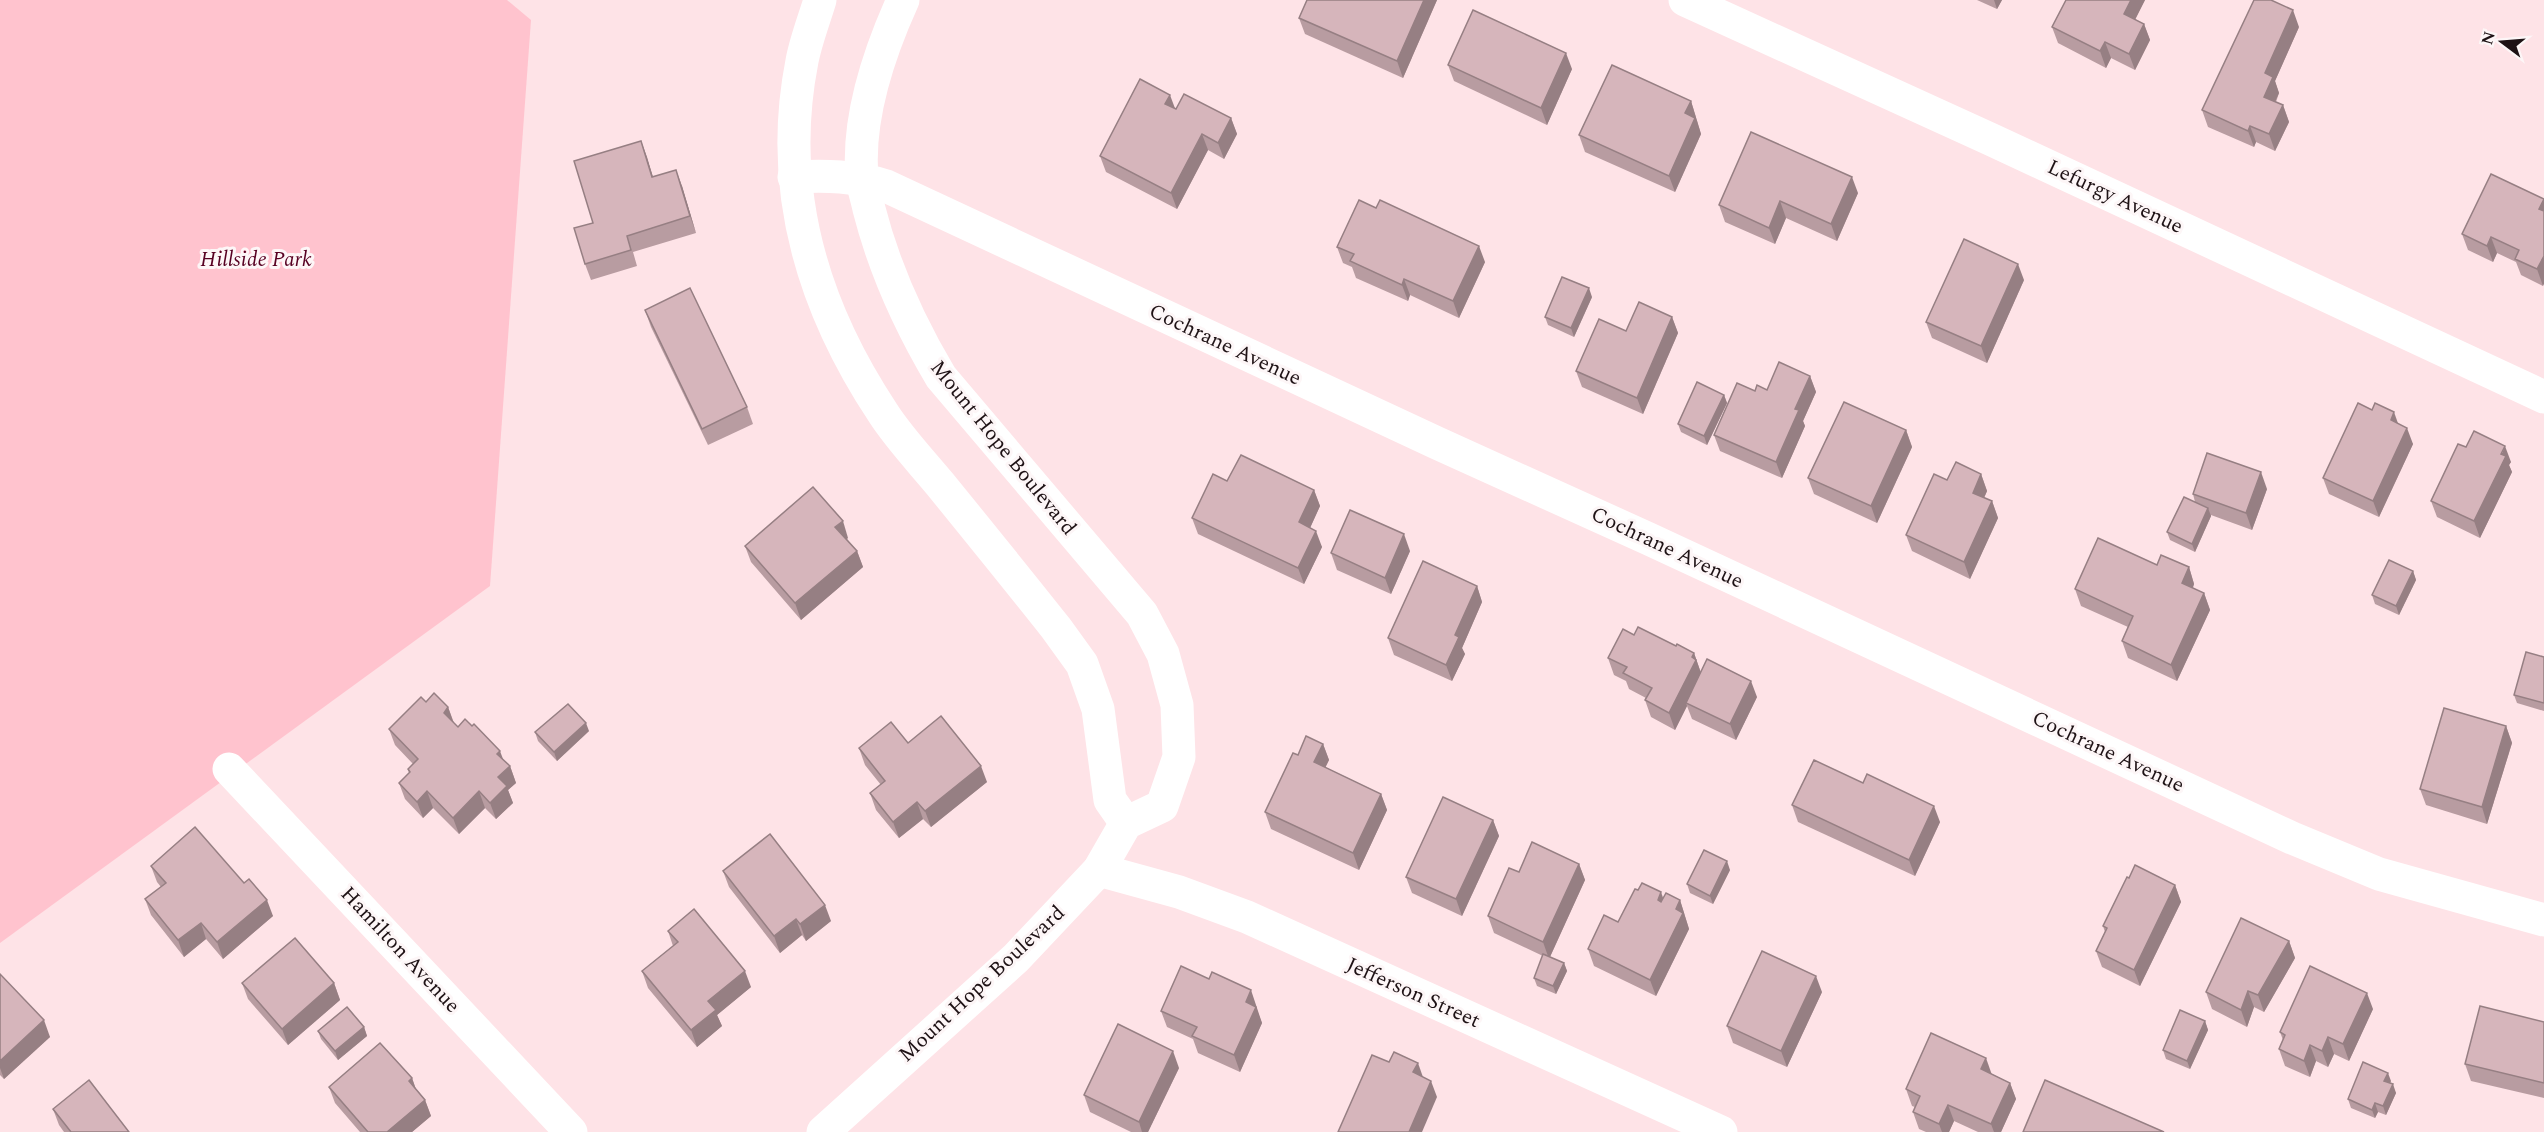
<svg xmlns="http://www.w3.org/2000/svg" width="2544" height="1132" font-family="Spectral,serif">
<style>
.green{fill:#ffc3ce}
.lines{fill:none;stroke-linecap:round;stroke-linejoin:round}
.minor{stroke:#fff;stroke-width:33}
.wall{fill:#b89ca1}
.shaded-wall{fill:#967f83}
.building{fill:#d6b5bb;stroke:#967f83;stroke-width:1.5}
.labels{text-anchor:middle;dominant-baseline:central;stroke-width:6;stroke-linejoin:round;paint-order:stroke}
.street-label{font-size:21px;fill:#1e1215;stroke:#fdf6f7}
.park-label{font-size:21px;font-style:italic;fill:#570022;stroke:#fdf6f7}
</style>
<rect width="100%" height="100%" fill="#fee3e7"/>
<polygon class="green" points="0,0 507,0 531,20 490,586 0,943"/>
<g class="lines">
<g class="minor">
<path d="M 820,0 C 814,20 806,40 802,61 C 777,188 812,306 883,413 C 899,438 921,461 940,484 C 979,532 1018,580 1056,628 L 1082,664 L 1098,709 L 1110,800 L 1126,823"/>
<polyline points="1685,0 1990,139 2544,397"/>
<path d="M 794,177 C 826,175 855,176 886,186 L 1437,443 L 1649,539 L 2292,838 L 2379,874 L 2544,920"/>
<polyline points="229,769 571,1132"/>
<polyline points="1099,870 1179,892 1247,917 1721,1132"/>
<path d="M 823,1132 L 1016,958 L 1099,870 L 1126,823 L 1162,806 L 1179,757 L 1177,705 L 1163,654 L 1142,614 L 941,377 C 910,325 884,268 869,209 C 867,199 863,188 862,177 C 857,119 879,53 903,0"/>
</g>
</g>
<g class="wall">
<polygon points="1307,0 1437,0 1403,78 1305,34 1299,18"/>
<polygon points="1977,0 2002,0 1997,9"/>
<polygon points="2066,0 2145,0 2135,19 2144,24 2150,40 2135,70 2111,58 2106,68 2058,43 2052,27"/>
<polygon points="2299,27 2275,81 2279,93 2276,102 2283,105 2289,122 2275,151 2256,142 2254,147 2208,127 2202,110"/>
<polygon points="1448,65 1572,69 1547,125 1454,81"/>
<polygon points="1691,101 1701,134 1675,192 1585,152 1579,135"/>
<polygon points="1175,108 1231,118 1237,134 1224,159 1208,150 1177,209 1106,172 1100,156"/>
<polygon points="641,141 653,177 682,186 696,233 633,252 637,266 591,280 585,264 593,223"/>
<polygon points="1858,193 1837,241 1786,218 1775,244 1725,222 1719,205"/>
<polygon points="2544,199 2543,286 2521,275 2516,262 2497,253 2493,262 2468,250 2462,234"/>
<polygon points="1337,247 1485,262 1459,318 1410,295 1408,301 1356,278 1352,267 1343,263"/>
<polygon points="2024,280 1987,363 1932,338 1926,322"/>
<polygon points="1592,297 1574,337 1548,325 1545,317"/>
<polygon points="645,310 747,407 753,424 708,445 651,327"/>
<polygon points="1672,317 1678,333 1643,414 1582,387 1576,371 1626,331"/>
<polygon points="1810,376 1816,392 1803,421 1805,426 1782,478 1720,451 1714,435 1767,390"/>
<polygon points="1724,395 1727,403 1707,445 1681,432 1678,424"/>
<polygon points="2398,424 2413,444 2379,517 2329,494 2323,478"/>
<polygon points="1906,430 1912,447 1877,523 1814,494 1808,478"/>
<polygon points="2466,447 2511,462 2509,465 2512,472 2480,538 2437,517 2431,501"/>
<polygon points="1981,474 1987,491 1984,498 1992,501 1998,518 1970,579 1912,551 1906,535 1947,480"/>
<polygon points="2267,489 2252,530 2211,515 2211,516 2195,552 2170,540 2167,532 2195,502 2193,494"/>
<polygon points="1314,490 1320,506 1310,528 1322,547 1304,584 1198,534 1192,518"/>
<polygon points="848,538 847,539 857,551 863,567 801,620 751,562 745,546"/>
<polygon points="1410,551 1391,594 1337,570 1331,553"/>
<polygon points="2157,565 2189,567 2194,584 2193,588 2204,593 2210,610 2177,681 2128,658 2122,641 2128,627 2081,606 2075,589"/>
<polygon points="2413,571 2416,580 2399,615 2375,604 2372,595"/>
<polygon points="1477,586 1482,602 1462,648 1465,654 1452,681 1394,655 1388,638"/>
<polygon points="1634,635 1676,646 1694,653 1701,673 1757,697 1736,740 1692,719 1687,706 1675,730 1651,717 1645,700 1646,698 1629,689 1626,681 1614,675 1608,658"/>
<polygon points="2544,657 2544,711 2517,703 2514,695"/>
<polygon points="426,702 448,707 454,723 458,727 504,761 510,766 516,783 508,790 513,803 496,819 485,808 459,834 433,808 423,818 405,799 399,783 409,773 408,769 413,764 395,745 389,729"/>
<polygon points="2506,726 2512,743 2487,824 2426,805 2420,789"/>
<polygon points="589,731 557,761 538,741 535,732"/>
<polygon points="908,743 987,782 931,827 923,819 899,838 876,810 870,793 881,785 865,765 859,748"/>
<polygon points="1323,744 1329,760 1325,767 1381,794 1387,810 1359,870 1271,829 1265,812 1298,755"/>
<polygon points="1863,783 1940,822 1915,876 1798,822 1792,805"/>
<polygon points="1493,820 1499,836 1462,916 1412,893 1406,877"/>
<polygon points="1579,864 1585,880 1550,957 1564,963 1567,971 1556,994 1537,986 1534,978 1543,956 1494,933 1488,916 1519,872"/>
<polygon points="151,866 244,883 273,916 223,959 206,939 184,957 151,915 145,899 161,887 157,882"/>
<polygon points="1730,870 1713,904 1690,893 1687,884"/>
<polygon points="723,871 831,921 806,941 802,935 780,953 729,887"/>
<polygon points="2175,885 2181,902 2140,986 2102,967 2096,951 2105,932 2103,926"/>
<polygon points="1638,890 1663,898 1680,900 1689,929 1656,996 1594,966 1588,949 1618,922"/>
<polygon points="668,931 751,987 717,1015 722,1026 697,1047 648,988 642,971 673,946"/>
<polygon points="2289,941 2295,958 2264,1012 2254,1007 2247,1027 2212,1009 2206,992"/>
<polygon points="0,974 50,1037 4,1079 0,1075"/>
<polygon points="242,983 334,983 340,1000 288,1045 248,999"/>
<polygon points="1822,992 1787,1067 1733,1043 1727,1026"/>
<polygon points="1257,1007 1256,1008 1262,1023 1240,1072 1198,1053 1193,1039 1167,1027 1161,1011"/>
<polygon points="2373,1009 2349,1061 2334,1054 2328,1067 2316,1061 2310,1077 2285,1066 2279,1049 2283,1040 2280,1032"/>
<polygon points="2205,1021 2208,1030 2190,1069 2166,1059 2163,1050"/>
<polygon points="2544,1022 2544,1098 2471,1081 2465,1064"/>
<polygon points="364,1027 367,1036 338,1060 321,1039 318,1031"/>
<polygon points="1179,1068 1148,1132 1131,1132 1090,1112 1084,1095"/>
<polygon points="1992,1074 2010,1083 2016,1099 2001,1132 1978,1132 1954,1121 1949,1132 1926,1132 1919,1129 1913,1112 1915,1107 1912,1106 1906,1089"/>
<polygon points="412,1078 416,1090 425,1100 431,1116 412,1132 360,1132 335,1103 329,1087"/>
<polygon points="2391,1081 2390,1083 2396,1093 2386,1115 2378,1112 2375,1118 2351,1108 2348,1099"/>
<polygon points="53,1109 129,1132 64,1132 59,1125"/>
</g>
<g class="shaded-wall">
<polygon points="1424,0 1437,0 1403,78 1397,61"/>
<polygon points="1994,0 2002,0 1997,9"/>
<polygon points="2131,0 2145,0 2130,30 2124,14"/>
<polygon points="2293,10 2299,27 2275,81 2279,93 2270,113 2264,97 2265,73"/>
<polygon points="2144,24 2150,40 2135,70 2129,54"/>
<polygon points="2105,42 2111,58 2106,68 2100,51"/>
<polygon points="1566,53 1572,69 1547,125 1541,108"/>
<polygon points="1170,95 1176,111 1165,104"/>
<polygon points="1691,101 1701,134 1675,192 1669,176 1685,113"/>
<polygon points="2283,105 2289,122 2275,151 2269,134"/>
<polygon points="1231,118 1237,134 1224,159 1218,143"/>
<polygon points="2250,126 2256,142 2254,147 2248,131"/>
<polygon points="1202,134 1208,150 1177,209 1171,193"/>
<polygon points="641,141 647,157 658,194 652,177"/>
<polygon points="676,170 682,186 696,233 690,216"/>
<polygon points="1852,177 1858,193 1837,241 1831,224"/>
<polygon points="2544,200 2544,222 2539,209"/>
<polygon points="1780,201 1786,218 1775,244 1769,228"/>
<polygon points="2491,237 2497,253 2493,262 2487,246"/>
<polygon points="1479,246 1485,262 1459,318 1453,301"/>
<polygon points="2544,256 2544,284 2543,286 2537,269"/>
<polygon points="2018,264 2024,280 1987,363 1981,346"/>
<polygon points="1404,279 1410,295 1408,301 1402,285"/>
<polygon points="1589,288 1592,297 1574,337 1571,328"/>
<polygon points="1672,317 1678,333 1643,414 1637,398"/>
<polygon points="1810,376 1816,392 1803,421 1805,426 1782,478 1776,462 1795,409"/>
<polygon points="1724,395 1727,403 1707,445 1704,436"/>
<polygon points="2394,412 2400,429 2391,420"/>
<polygon points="2407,428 2413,444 2379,517 2373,501"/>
<polygon points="1906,430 1912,447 1877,523 1871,506"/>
<polygon points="2505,446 2511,462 2509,465 2512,472 2480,538 2474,521"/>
<polygon points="2261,472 2267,489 2252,530 2246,513"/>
<polygon points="1981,474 1987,491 1979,509 1973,493"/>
<polygon points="1314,490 1320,506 1305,539 1299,522"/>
<polygon points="1992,501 1998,518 1970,579 1964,562"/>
<polygon points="2208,508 2211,516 2195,552 2192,544"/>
<polygon points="843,521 848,538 841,543 835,527"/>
<polygon points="1316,531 1322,547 1304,584 1298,568"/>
<polygon points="1404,534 1410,551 1391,594 1385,578"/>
<polygon points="857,551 863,567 801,620 795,603"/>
<polygon points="2189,567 2194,584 2188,599 2182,583"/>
<polygon points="2413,571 2416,580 2399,615 2396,606"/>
<polygon points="1477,586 1482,602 1462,648 1465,654 1452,681 1446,665 1455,635"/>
<polygon points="2204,593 2210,610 2177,681 2171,665"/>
<polygon points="1694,653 1702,676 1686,703 1687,706 1675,730 1669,713"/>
<polygon points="1751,681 1757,697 1736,740 1730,724"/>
<polygon points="448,707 454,724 444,713"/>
<polygon points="586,723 589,731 557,761 554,752"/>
<polygon points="2506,726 2512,743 2487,824 2482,807"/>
<polygon points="1323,744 1329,760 1320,779 1314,762"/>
<polygon points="500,751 506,767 497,754"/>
<polygon points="510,766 516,783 508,790 513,803 496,819 490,803 498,777"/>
<polygon points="981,766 987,782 931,827 925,811"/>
<polygon points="427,791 433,808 423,818 417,802"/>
<polygon points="479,791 485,808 459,834 453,818"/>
<polygon points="1381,794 1387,810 1359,870 1353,853"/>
<polygon points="917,802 923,819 899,838 893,822"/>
<polygon points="1934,806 1940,822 1915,876 1909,860"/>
<polygon points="1493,820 1499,836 1462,916 1456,899"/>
<polygon points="1727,861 1730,870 1713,904 1710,896"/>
<polygon points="1579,864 1585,880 1549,959 1543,942"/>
<polygon points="2175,885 2181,902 2140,986 2134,970"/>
<polygon points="1661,892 1667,909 1658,900"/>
<polygon points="267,900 273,916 223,959 217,942"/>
<polygon points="1680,900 1689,929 1656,996 1650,980"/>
<polygon points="825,905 831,921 806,941 800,924"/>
<polygon points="796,919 802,935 780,953 774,936"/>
<polygon points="201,923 206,939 184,957 178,940"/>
<polygon points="2289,941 2295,958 2264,1012 2258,995"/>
<polygon points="1564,963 1567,971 1556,994 1553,986"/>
<polygon points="745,971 751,987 717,1015 722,1026 697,1047 691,1030 708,1001"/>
<polygon points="1816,976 1822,992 1787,1067 1781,1051"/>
<polygon points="334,983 340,1000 288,1045 282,1029"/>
<polygon points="1251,990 1262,1023 1240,1072 1234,1055 1246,1002"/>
<polygon points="2248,991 2254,1007 2247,1027 2241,1010"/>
<polygon points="2367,993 2373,1009 2349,1061 2343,1044"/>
<polygon points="44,1020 50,1037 4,1079 0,1068 0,1061"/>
<polygon points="2205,1021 2208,1030 2190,1069 2187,1061"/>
<polygon points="364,1027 367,1036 338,1060 335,1051"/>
<polygon points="2328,1037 2334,1054 2328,1067 2322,1051"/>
<polygon points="2310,1045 2316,1061 2310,1077 2304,1061"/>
<polygon points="1173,1051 1179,1068 1148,1132 1142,1132 1139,1122"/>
<polygon points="1986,1058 1992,1075 1981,1069"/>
<polygon points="1418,1063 1424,1080 1413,1072"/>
<polygon points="2388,1073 2391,1081 2387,1089 2384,1081"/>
<polygon points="412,1078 418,1095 409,1081"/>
<polygon points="1431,1081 1437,1097 1422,1132 1409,1132"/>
<polygon points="2010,1083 2016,1099 2001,1132 1994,1132 1991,1124"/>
<polygon points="2393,1084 2396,1093 2386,1115 2383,1106"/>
<polygon points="425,1100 431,1116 412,1132 387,1132"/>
<polygon points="2375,1103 2378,1112 2375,1118 2372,1110"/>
<polygon points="1948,1105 1954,1121 1949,1132 1942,1132 1939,1124"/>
</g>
<g class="building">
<polygon points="1307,0 1424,0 1397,61 1299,18"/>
<polygon points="2066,0 2131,0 2124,14 2144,24 2129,54 2105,42 2100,51 2052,27"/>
<polygon points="2254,0 2271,0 2293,10 2265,73 2273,77 2264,97 2283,105 2269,134 2250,126 2248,131 2202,110"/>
<polygon points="1473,10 1566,53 1541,108 1448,65"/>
<polygon points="1612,65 1691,101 1685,113 1695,118 1669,176 1579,135"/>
<polygon points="1140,79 1170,95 1165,104 1176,109 1184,94 1231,118 1218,143 1202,134 1171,193 1100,156"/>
<polygon points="1751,132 1852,177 1831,224 1780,201 1769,228 1719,205"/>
<polygon points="641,141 652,177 676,170 690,216 627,236 631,250 585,264 574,228 593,223 574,161"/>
<polygon points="2491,174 2544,199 2539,209 2544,211 2544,256 2537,269 2515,259 2519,250 2491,237 2487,246 2462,234"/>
<polygon points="1359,200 1376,208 1380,200 1479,246 1453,301 1404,279 1402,285 1350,261 1354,254 1337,247"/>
<polygon points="1964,239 2018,264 1981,346 1926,322"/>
<polygon points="1562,277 1589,288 1571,328 1545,317"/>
<polygon points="690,288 747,407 702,429 645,310"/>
<polygon points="1639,302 1672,317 1637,398 1576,371 1599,319 1626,331"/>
<polygon points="1779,362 1810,376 1795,409 1799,410 1776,462 1714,435 1737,383 1755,391 1757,385 1767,390"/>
<polygon points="1697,382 1724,395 1704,436 1678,424"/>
<polygon points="1844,402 1906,430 1871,506 1808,478"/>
<polygon points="2358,403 2372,410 2375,403 2394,412 2391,420 2407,428 2373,501 2323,478"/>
<polygon points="2474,431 2505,446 2501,454 2506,456 2474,521 2431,501 2458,444 2466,447"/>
<polygon points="2207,453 2261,472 2246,513 2193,494"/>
<polygon points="1241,455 1314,490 1299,522 1316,531 1298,568 1192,518 1213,474 1227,481"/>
<polygon points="1956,462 1981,474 1973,493 1992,501 1964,562 1906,535 1934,474 1947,480"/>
<polygon points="813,487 843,521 835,527 857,551 795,603 745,546"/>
<polygon points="2184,497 2208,508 2192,544 2167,532"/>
<polygon points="1350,510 1404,534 1385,578 1331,553"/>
<polygon points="2098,538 2157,565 2161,555 2189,567 2182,583 2204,593 2171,665 2122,641 2133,616 2075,589"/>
<polygon points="2389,560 2413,571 2396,606 2372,595"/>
<polygon points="1423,561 1477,586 1455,635 1459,637 1446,665 1388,638"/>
<polygon points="1638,627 1676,646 1677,644 1694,653 1692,657 1696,660 1669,713 1645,700 1652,688 1623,673 1627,667 1608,658 1623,629 1634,635"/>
<polygon points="2526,652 2544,657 2544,703 2514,695"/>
<polygon points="1707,659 1751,681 1730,724 1686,703"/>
<polygon points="434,693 448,707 444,713 458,727 465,719 472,726 474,724 500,751 497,754 510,766 498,777 507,786 490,803 479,791 453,818 427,791 417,802 399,783 410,772 408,769 418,759 389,729 421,697 426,702"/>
<polygon points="568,704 586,723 554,752 535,732"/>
<polygon points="2444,708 2506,726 2482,807 2420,789"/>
<polygon points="941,716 981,766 925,811 917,802 893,822 870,793 885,781 859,748 891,722 908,743"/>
<polygon points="1306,736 1323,744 1314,762 1381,794 1353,853 1265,812 1293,753 1298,755"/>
<polygon points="1814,760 1863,783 1867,774 1934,806 1909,860 1792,805"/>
<polygon points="1443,797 1493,820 1456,899 1406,877"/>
<polygon points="195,827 244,883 249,879 267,900 217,942 201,923 178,940 145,899 166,883 151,866"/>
<polygon points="770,834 825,905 800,924 796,919 774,936 723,871"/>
<polygon points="1532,842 1579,864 1543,942 1488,916 1509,868 1519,872"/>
<polygon points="1704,850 1727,861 1710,896 1687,884"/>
<polygon points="2135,865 2175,885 2134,970 2096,951 2107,928 2103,926 2127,877 2129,878"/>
<polygon points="1642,883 1661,892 1658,900 1661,902 1666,893 1680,900 1676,909 1683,913 1650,980 1588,949 1604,915 1618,922 1635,889 1638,890"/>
<polygon points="694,909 745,971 708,1001 716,1010 691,1030 642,971 678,942 668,931"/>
<polygon points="2241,918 2289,941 2258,995 2248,991 2241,1010 2206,992"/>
<polygon points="295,938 334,983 282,1029 242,983"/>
<polygon points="1762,951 1816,976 1781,1051 1727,1026"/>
<polygon points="1543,954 1564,963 1553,986 1534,978"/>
<polygon points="1181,966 1209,979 1212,972 1251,990 1246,1002 1256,1007 1234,1055 1192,1036 1197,1027 1161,1011"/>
<polygon points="2310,966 2367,993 2343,1044 2328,1037 2322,1051 2310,1045 2304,1061 2279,1049 2285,1035 2280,1032"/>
<polygon points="0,974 44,1020 0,1061"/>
<polygon points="2480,1006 2544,1022 2544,1083 2465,1064"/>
<polygon points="347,1007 364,1027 335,1051 318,1031"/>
<polygon points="2180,1010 2205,1021 2187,1061 2163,1050"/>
<polygon points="1118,1024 1173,1051 1139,1122 1084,1095"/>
<polygon points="1931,1033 1986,1058 1981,1069 2010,1083 1991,1124 1948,1105 1939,1124 1913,1112 1920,1096 1906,1089"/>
<polygon points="380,1043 412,1078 409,1081 425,1100 387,1132 368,1132 329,1087"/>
<polygon points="1394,1052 1418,1063 1413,1072 1431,1081 1409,1132 1338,1132 1372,1055 1389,1062"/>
<polygon points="2363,1062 2388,1073 2384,1081 2393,1084 2383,1106 2375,1103 2372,1110 2348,1099"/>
<polygon points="89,1080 129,1132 71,1132 53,1109"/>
<polygon points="2045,1080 2164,1132 2023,1132"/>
</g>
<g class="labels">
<g class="street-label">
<text transform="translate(2115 197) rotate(25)">Lefurgy Avenue</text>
<text transform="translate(1225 345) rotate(25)">Cochrane Avenue</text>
<text transform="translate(1003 448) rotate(51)">Mount Hope Boulevard</text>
<text transform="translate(1667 548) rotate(25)">Cochrane Avenue</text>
<text transform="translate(2108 752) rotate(25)">Cochrane Avenue</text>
<text transform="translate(400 950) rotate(47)">Hamilton Avenue</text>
<text transform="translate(982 984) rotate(-43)">Mount Hope Boulevard</text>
<text transform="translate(1413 993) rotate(24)">Jefferson Street</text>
</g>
<g class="park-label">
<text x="256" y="260">Hillside Park</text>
</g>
</g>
<g transform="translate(2502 42) rotate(286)" stroke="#fdf6f7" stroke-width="4.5" paint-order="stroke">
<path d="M0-4.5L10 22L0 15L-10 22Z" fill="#1e1215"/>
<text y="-9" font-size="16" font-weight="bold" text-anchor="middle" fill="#1e1215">N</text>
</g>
</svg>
